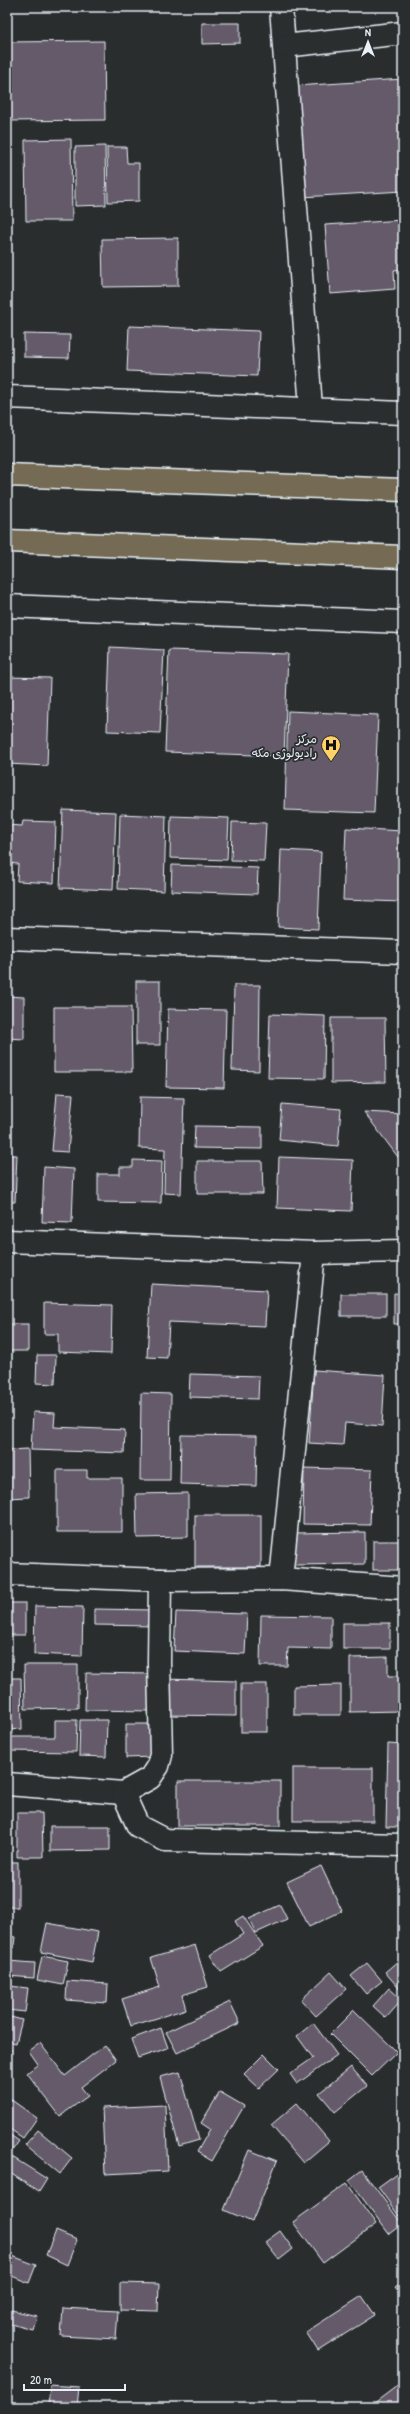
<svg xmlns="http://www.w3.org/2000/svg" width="410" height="2414" font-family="'Patrick Hand','Playpen Sans Arabic',sans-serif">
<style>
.building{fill:#655a69;stroke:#e8f1f8}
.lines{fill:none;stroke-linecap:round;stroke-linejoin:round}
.minor-casing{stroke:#e8f1f8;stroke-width:25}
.tertiary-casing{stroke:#e8f1f8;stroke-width:25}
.primary-casing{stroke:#e8f1f8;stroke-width:25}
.minor{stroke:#2a2d2e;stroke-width:22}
.tertiary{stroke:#2a2d2e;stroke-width:22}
.primary{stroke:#746b52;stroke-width:22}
.labels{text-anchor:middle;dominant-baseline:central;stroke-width:3.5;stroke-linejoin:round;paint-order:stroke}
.poi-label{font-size:12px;fill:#e8f1f8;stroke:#2a2d2e;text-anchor:end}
</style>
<rect width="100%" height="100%" fill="#2a2d2e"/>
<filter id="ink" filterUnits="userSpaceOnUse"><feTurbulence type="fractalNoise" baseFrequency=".025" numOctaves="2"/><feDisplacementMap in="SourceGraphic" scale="8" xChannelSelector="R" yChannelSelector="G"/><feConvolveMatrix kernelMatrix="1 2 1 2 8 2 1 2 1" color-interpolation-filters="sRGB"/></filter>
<g filter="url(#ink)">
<g class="building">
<polygon points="120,7 204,7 120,8"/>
<polygon points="202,23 240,23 240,43 202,44"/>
<polygon points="104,41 105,120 7,121 7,42"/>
<polygon points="403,79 403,191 302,197 295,86"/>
<polygon points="71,139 72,221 26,221 25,140"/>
<polygon points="105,146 106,205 75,206 75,147"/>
<polygon points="107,147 126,147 127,163 139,163 139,201 108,202"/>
<polygon points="403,220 403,269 394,270 395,289 330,294 325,225"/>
<polygon points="178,238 178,286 103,287 102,239"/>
<polygon points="129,326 259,331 257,376 127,371"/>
<polygon points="24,334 70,335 69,358 24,357"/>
<polygon points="110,647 164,650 160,733 107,731"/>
<polygon points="169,650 288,654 284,756 165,752"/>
<polygon points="7,677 50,678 47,766 7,764"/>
<polygon points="288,711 378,715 374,813 285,810"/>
<polygon points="63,810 116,812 113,890 60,888"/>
<polygon points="120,814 166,816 164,891 118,889"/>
<polygon points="171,816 229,818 227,860 170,858"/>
<polygon points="23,821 56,822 54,883 17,881 18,864 7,863 7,825 22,826"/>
<polygon points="232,822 266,823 264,861 231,860"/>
<polygon points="346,828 403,831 403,902 343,900"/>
<polygon points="281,850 321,852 318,929 278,927"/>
<polygon points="172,865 258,868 257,894 171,891"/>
<rect x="136" y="981" width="24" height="64"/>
<polygon points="234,985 260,985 259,1071 232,1070"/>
<polygon points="7,996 24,997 24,1039 7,1038"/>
<polygon points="54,1007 131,1007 132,1072 54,1072"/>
<polygon points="168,1009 226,1010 224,1088 166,1087"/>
<polygon points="270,1014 325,1016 324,1079 268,1078"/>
<polygon points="331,1018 385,1018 386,1082 331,1083"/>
<polygon points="57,1093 73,1094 68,1152 52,1151"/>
<polygon points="140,1097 184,1098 181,1194 164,1193 165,1149 139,1148"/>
<polygon points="282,1104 341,1109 338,1146 279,1140"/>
<polygon points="364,1112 403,1114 403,1157 398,1157"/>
<polygon points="195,1126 262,1127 262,1149 194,1148"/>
<polygon points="7,1155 17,1155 15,1202 7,1202"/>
<polygon points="279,1157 353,1160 351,1211 277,1208"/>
<polygon points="133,1160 162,1161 161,1203 98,1202 98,1174 120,1174 120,1167 133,1167"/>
<polygon points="197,1161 262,1161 263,1194 197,1194"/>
<polygon points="44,1167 74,1169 72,1223 42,1222"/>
<polygon points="151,1284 267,1290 265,1326 169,1322 167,1358 147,1357"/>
<polygon points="394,1293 403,1294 403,1324 394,1324"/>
<rect x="341" y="1294" width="45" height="22"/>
<polygon points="44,1303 112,1305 111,1354 58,1352 58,1334 44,1334"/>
<rect x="7" y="1324" width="21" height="27"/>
<polygon points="37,1355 56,1355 55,1384 36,1383"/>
<polygon points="314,1370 385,1375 382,1426 345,1423 343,1445 309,1443"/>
<polygon points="190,1374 259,1376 258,1399 189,1397"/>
<polygon points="141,1393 171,1394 170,1480 140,1480"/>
<polygon points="33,1412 55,1413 54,1427 125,1430 124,1453 31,1450"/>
<polygon points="181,1435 257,1436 256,1486 180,1484"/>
<polygon points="28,1449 29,1497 7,1498 7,1450"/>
<polygon points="304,1468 372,1470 370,1525 303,1524"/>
<polygon points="57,1470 87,1470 87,1478 122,1478 122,1532 57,1532"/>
<rect x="402" y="1471" width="1" height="43"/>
<polygon points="188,1493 188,1537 137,1538 136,1494"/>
<rect x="195" y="1515" width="66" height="52"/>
<polygon points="365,1532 365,1564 294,1565 294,1533"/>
<rect x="373" y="1541" width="30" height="29"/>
<rect x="7" y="1603" width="18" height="32"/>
<polygon points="35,1606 83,1607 82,1656 34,1654"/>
<polygon points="94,1609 154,1610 153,1626 94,1625"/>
<polygon points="176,1612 247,1614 245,1654 174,1651"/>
<polygon points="261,1615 331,1616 331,1649 288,1648 287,1666 260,1666"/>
<rect x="343" y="1623" width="47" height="26"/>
<polygon points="388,1657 388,1676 403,1676 403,1711 350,1712 350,1658"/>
<polygon points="24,1665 78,1665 78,1708 25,1709"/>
<polygon points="86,1673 154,1674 153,1711 85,1710"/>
<polygon points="7,1678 21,1678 22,1729 7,1730"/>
<polygon points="164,1679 236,1681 236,1716 164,1715"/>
<rect x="241" y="1684" width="26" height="48"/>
<polygon points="341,1685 341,1715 294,1715 294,1686"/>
<polygon points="55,1720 77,1720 76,1752 7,1751 7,1737 55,1737"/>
<polygon points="80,1720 107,1720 106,1757 79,1756"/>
<polygon points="126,1724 152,1724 153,1757 126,1758"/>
<polygon points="388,1744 403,1745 403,1827 386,1827"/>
<rect x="293" y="1768" width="80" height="53"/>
<rect x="178" y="1781" width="102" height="45"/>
<rect x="7" y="1811" width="2" height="14"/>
<polygon points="17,1813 42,1813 43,1857 17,1857"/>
<polygon points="50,1826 110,1826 110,1850 50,1851"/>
<rect x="7" y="1862" width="11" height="45"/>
<polygon points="321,1866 342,1911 309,1927 287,1882"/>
<polygon points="280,1905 287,1919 256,1933 249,1919"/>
<polygon points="243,1916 263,1946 221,1972 210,1955 243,1934 235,1921"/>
<polygon points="47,1923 98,1932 92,1962 41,1952"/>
<polygon points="7,1936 15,1937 13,1953 7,1953"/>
<polygon points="195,1945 208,1987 182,1995 186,2009 131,2026 122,1999 160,1987 151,1958"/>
<polygon points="42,1956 68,1961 63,1985 37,1980"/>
<polygon points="399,1960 403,1965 403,1993 385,1972"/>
<polygon points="7,1961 35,1963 34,1978 7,1976"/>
<polygon points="367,1963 382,1981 366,1994 351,1976"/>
<polygon points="331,1972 346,1989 316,2016 301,2000"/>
<polygon points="67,1981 108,1984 107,2003 66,2000"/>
<polygon points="9,1986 28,1988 25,2012 7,2010"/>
<polygon points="389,1988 402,2000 386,2018 373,2006"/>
<polygon points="230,2002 240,2023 177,2053 166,2032"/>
<polygon points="354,2010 397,2052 372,2076 330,2034"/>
<polygon points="7,2016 22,2020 16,2043 7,2041"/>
<polygon points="313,2023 337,2055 297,2084 290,2074 313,2058 297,2036"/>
<polygon points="161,2028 168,2048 138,2058 131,2039"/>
<polygon points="40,2043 65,2076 105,2045 116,2060 81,2087 88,2096 60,2116 27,2073 38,2064 29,2051"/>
<polygon points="7,2048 11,2049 7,2073"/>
<polygon points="264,2054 279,2069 259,2088 244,2074"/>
<polygon points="351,2067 367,2086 335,2112 319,2093"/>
<polygon points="180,2072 199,2140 179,2146 160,2077"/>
<polygon points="220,2092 244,2106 212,2161 197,2152 210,2129 201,2123"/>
<polygon points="10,2099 37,2118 23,2138 7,2127 7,2102"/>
<polygon points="297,2103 329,2141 303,2163 271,2125"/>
<polygon points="165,2105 168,2171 105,2174 102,2108"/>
<polygon points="38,2130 72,2158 60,2174 25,2145"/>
<polygon points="7,2133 19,2141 9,2155 47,2179 39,2192 7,2171"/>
<polygon points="249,2150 277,2161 252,2222 224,2210"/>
<polygon points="403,2169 403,2213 399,2216 378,2187"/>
<polygon points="362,2170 402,2224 389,2234 349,2180"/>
<polygon points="347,2183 376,2224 323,2263 293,2222"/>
<polygon points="56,2231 77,2240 67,2265 46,2255"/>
<polygon points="280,2231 293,2249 279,2260 265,2242"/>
<polygon points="7,2254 36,2265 29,2283 7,2274"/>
<polygon points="120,2283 159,2284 158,2311 120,2310"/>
<polygon points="403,2283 403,2298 395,2288"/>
<polygon points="362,2296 375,2315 318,2351 306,2332"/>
<polygon points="63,2308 118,2311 116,2339 61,2336"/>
<polygon points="7,2309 37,2316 33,2330 7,2323"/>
<polygon points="401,2383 403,2386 401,2407 369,2407"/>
<polygon points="50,2385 79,2387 77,2407 48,2407"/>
</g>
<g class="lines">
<g class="minor-casing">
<g id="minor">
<polyline points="281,7 311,408"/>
<polyline points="284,46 403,33"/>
<polyline points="7,938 403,952"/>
<polyline points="7,1241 314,1253 403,1251"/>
<polyline points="7,1574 160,1580 281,1579 403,1588"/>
<polyline points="281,1579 314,1253"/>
<polyline points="7,1784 123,1793 150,1778 158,1766 161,1755 159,1662 160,1580"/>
<polyline points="123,1793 138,1826 165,1840 403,1845"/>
</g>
</g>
<g class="tertiary-casing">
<g id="tertiary">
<polyline points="7,397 403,413"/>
<polyline points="7,606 403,622"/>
</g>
</g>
<g class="primary-casing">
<g id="primary">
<polyline points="7,475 403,490"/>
<polyline points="7,541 403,557"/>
</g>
</g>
<use href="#minor" class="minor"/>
<use href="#tertiary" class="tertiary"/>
<use href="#primary" class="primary"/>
</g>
</g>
<defs>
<g id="hospital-pin" transform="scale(1)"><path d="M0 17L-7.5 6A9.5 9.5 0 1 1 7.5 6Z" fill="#ffd166" stroke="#2a2d2e"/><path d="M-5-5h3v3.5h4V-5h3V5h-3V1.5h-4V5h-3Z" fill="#111"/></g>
</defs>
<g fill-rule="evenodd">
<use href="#hospital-pin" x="331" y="745"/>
</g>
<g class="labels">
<g class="poi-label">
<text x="317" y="738">مرکز<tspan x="317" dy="14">رادیولوژی مکه</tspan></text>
</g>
</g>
<rect width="410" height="2414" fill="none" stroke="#2a2d2e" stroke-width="24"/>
<rect x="12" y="12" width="386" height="2390" fill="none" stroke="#e8f1f8" stroke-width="1.5" filter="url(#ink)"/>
<g transform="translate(368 42)" stroke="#2a2d2e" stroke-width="3" paint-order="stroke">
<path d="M0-3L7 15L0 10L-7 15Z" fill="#e8f1f8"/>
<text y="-6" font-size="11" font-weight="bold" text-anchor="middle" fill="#e8f1f8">N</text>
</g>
<path d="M24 2384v6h101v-6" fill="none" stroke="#e8f1f8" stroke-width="2"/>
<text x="30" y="2384" font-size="12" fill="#e8f1f8" stroke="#2a2d2e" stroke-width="3" paint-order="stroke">20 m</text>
</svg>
